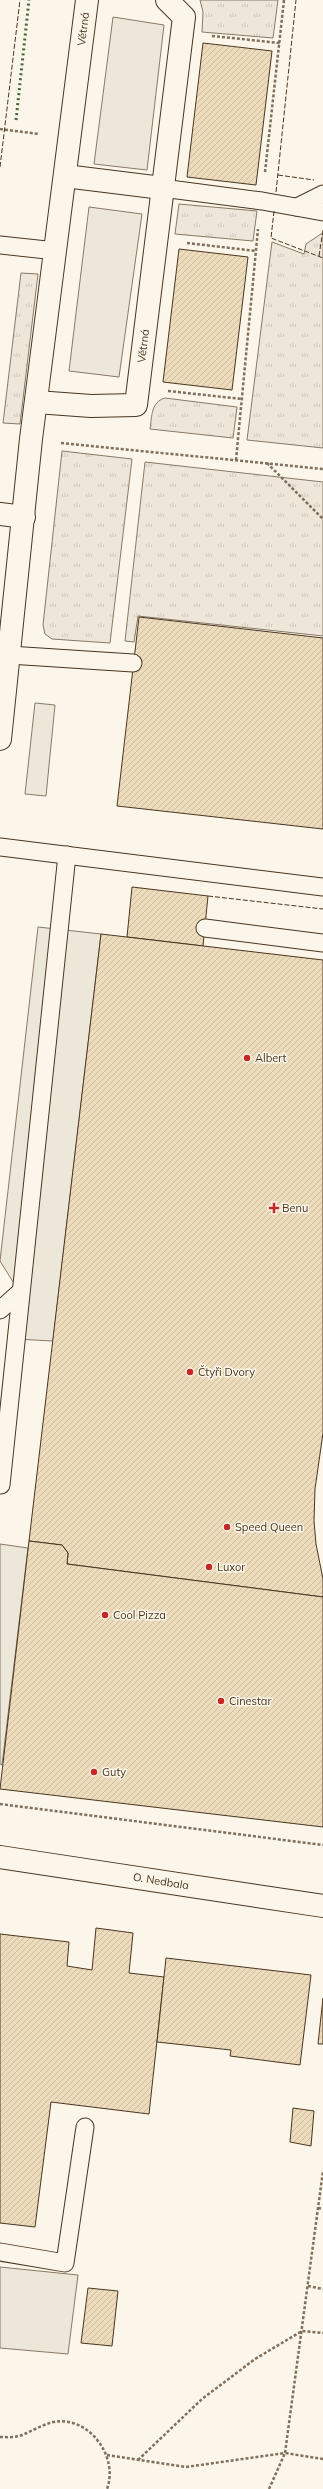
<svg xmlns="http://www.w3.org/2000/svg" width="323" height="2489" font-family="Mulish,sans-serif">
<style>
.grass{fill:url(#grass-tufts);stroke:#887966}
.parking{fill:#ede7d9;stroke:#887966}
.building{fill:url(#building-hatch);stroke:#4a3520}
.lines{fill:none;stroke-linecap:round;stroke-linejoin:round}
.service-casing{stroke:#4a3520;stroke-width:19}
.minor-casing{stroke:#4a3520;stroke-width:24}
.path{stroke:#7f6f5c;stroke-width:2.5;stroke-dasharray:3 2;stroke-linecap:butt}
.service{stroke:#fbf6e9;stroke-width:17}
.minor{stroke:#fbf6e9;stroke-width:22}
.hedge{stroke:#436837;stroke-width:3;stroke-dasharray:2 3;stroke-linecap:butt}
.fence{stroke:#4a3520;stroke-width:1;stroke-dasharray:5 2;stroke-linecap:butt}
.poi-dot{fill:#c62828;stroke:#fbf6e9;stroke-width:1.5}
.labels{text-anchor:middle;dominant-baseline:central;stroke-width:3;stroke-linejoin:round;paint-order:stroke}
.street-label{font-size:11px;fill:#4a3520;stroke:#fbf6e9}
.poi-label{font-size:11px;fill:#4a3520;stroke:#fbf6e9;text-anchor:start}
</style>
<defs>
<pattern id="grass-tufts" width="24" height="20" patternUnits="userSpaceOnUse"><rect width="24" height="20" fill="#ede6d9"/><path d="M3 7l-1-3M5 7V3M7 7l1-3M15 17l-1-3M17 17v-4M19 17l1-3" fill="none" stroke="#cdc6ba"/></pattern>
<pattern id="building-hatch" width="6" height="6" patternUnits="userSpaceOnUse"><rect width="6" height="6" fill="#ecdcbc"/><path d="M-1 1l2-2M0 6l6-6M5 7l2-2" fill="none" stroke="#ccbda1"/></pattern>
</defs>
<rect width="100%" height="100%" fill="#fbf6e9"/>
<g class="grass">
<polygon points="278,0 273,38 202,32 203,12 200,0"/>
<polygon points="179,204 257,211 253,241 175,234"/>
<polygon points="321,234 323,234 323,448 247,440 272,242 304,254 306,244"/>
<polygon points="21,273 38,274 20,424 3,423"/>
<path d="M 165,398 L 237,407 L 233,438 L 150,429 C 152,416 151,402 165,398 Z"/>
<polygon points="62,451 132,459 110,643 52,639 45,634 43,625"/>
<polygon points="145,462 323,482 323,636 138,616 134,642 125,641"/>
</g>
<g class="parking">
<polygon points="113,17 164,25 147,170 94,164"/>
<polygon points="89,207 142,214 119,377 69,371"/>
<polygon points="35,703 55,705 46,796 25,794"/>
<polygon points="38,927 101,934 53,1341 15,1339 20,1293 0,1261"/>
<polygon points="0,1544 28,1548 2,1765 0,1764"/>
<polygon points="0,2267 78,2275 68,2354 0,2348"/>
</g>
<g class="building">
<polygon points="203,43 272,51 256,185 187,177"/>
<polygon points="179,249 248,257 232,390 163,382"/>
<polygon points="139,617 323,638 323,829 117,806"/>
<polygon points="132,887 208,896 203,946 127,937"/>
<polygon points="101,934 323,960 323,1433 315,1489 314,1521 316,1544 323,1579 323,1597 67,1564 68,1553 62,1545 29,1541"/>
<polygon points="29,1541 62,1545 68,1553 67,1564 323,1597 323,1827 0,1789"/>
<polygon points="96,1928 133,1933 129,1973 164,1977 149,2114 51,2102 35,2227 0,2223 0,1934 69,1942 67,1966 92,1970"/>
<polygon points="166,1958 311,1975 300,2065 230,2056 231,2050 157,2042"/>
<polygon points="323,1998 323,2044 318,2044"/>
<polygon points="293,2108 314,2111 311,2146 290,2142"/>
<polygon points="88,2288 118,2291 112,2346 81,2343"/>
</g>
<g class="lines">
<g class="service-casing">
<g id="service">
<polyline points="162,188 262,201 323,212"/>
<polyline points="297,207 323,194"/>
<polyline points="0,245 56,251"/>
<polyline points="9,655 133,663"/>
<polyline points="0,847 323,887"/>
<polyline points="205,928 323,943"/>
<polyline points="0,1310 20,1292"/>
<polyline points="1,1485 67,855"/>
<polyline points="0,2252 65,2263 85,2127"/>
</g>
</g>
<g class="minor-casing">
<g id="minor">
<polyline points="65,176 162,188"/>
<polyline points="36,402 91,406 136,405 184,17 167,0"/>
<polyline points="0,514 24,517"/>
<polyline points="0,739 31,439 87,0"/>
<polyline points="0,1857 323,1906"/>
</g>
</g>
<g class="path">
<polyline points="212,36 280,43"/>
<polyline points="0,129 39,134"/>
<polyline points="265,172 284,0"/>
<polyline points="187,243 256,251"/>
<polyline points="168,391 242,399"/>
<polyline points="61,443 323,469"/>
<polyline points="236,460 258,229"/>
<polyline points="267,463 323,519"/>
<polyline points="0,1804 323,1845"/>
<polyline points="318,2208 323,2209"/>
<polyline points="308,2286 323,2289"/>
<path d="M 0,2437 C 7,2437 15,2438 22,2435 C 32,2431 42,2425 53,2422 C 89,2415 119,2457 107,2489"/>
<polyline points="107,2455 186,2467 285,2453 323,2171"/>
<polyline points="138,2460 202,2399 255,2359 302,2331 323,2333"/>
<polyline points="269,2489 285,2453 323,2459"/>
</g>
<use href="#service" class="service"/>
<use href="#minor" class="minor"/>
<polyline class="hedge" points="16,120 29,0"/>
<g class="fence">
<polyline points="0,167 20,0"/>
<polyline points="278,175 314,180"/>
<polyline points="276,192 296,0"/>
<polyline points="274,211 271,238 323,258"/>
<polyline points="319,256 323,230"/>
<polyline points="208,896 323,909"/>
</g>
</g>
<g class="poi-dot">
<circle cx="247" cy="1058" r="4"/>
<path d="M272 1202h4v4h4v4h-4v4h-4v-4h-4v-4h4z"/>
<circle cx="190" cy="1372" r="4"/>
<circle cx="227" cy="1527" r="4"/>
<circle cx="209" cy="1567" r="4"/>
<circle cx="105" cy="1615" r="4"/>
<circle cx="221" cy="1701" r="4"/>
<circle cx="94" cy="1772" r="4"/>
</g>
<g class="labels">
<g class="street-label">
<text transform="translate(83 29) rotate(-83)">Větrná</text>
<text transform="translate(143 346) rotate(-83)">Větrná</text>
<text transform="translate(161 1881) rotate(9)">O. Nedbala</text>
</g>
<g class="poi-label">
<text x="255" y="1058">Albert</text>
<text x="282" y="1208">Benu</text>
<text x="198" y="1372">Čtyři Dvory</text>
<text x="235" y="1527">Speed Queen</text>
<text x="217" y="1567">Luxor</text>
<text x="113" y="1615">Cool Pizza</text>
<text x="229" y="1701">Cinestar</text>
<text x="102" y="1772">Guty</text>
</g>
</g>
</svg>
